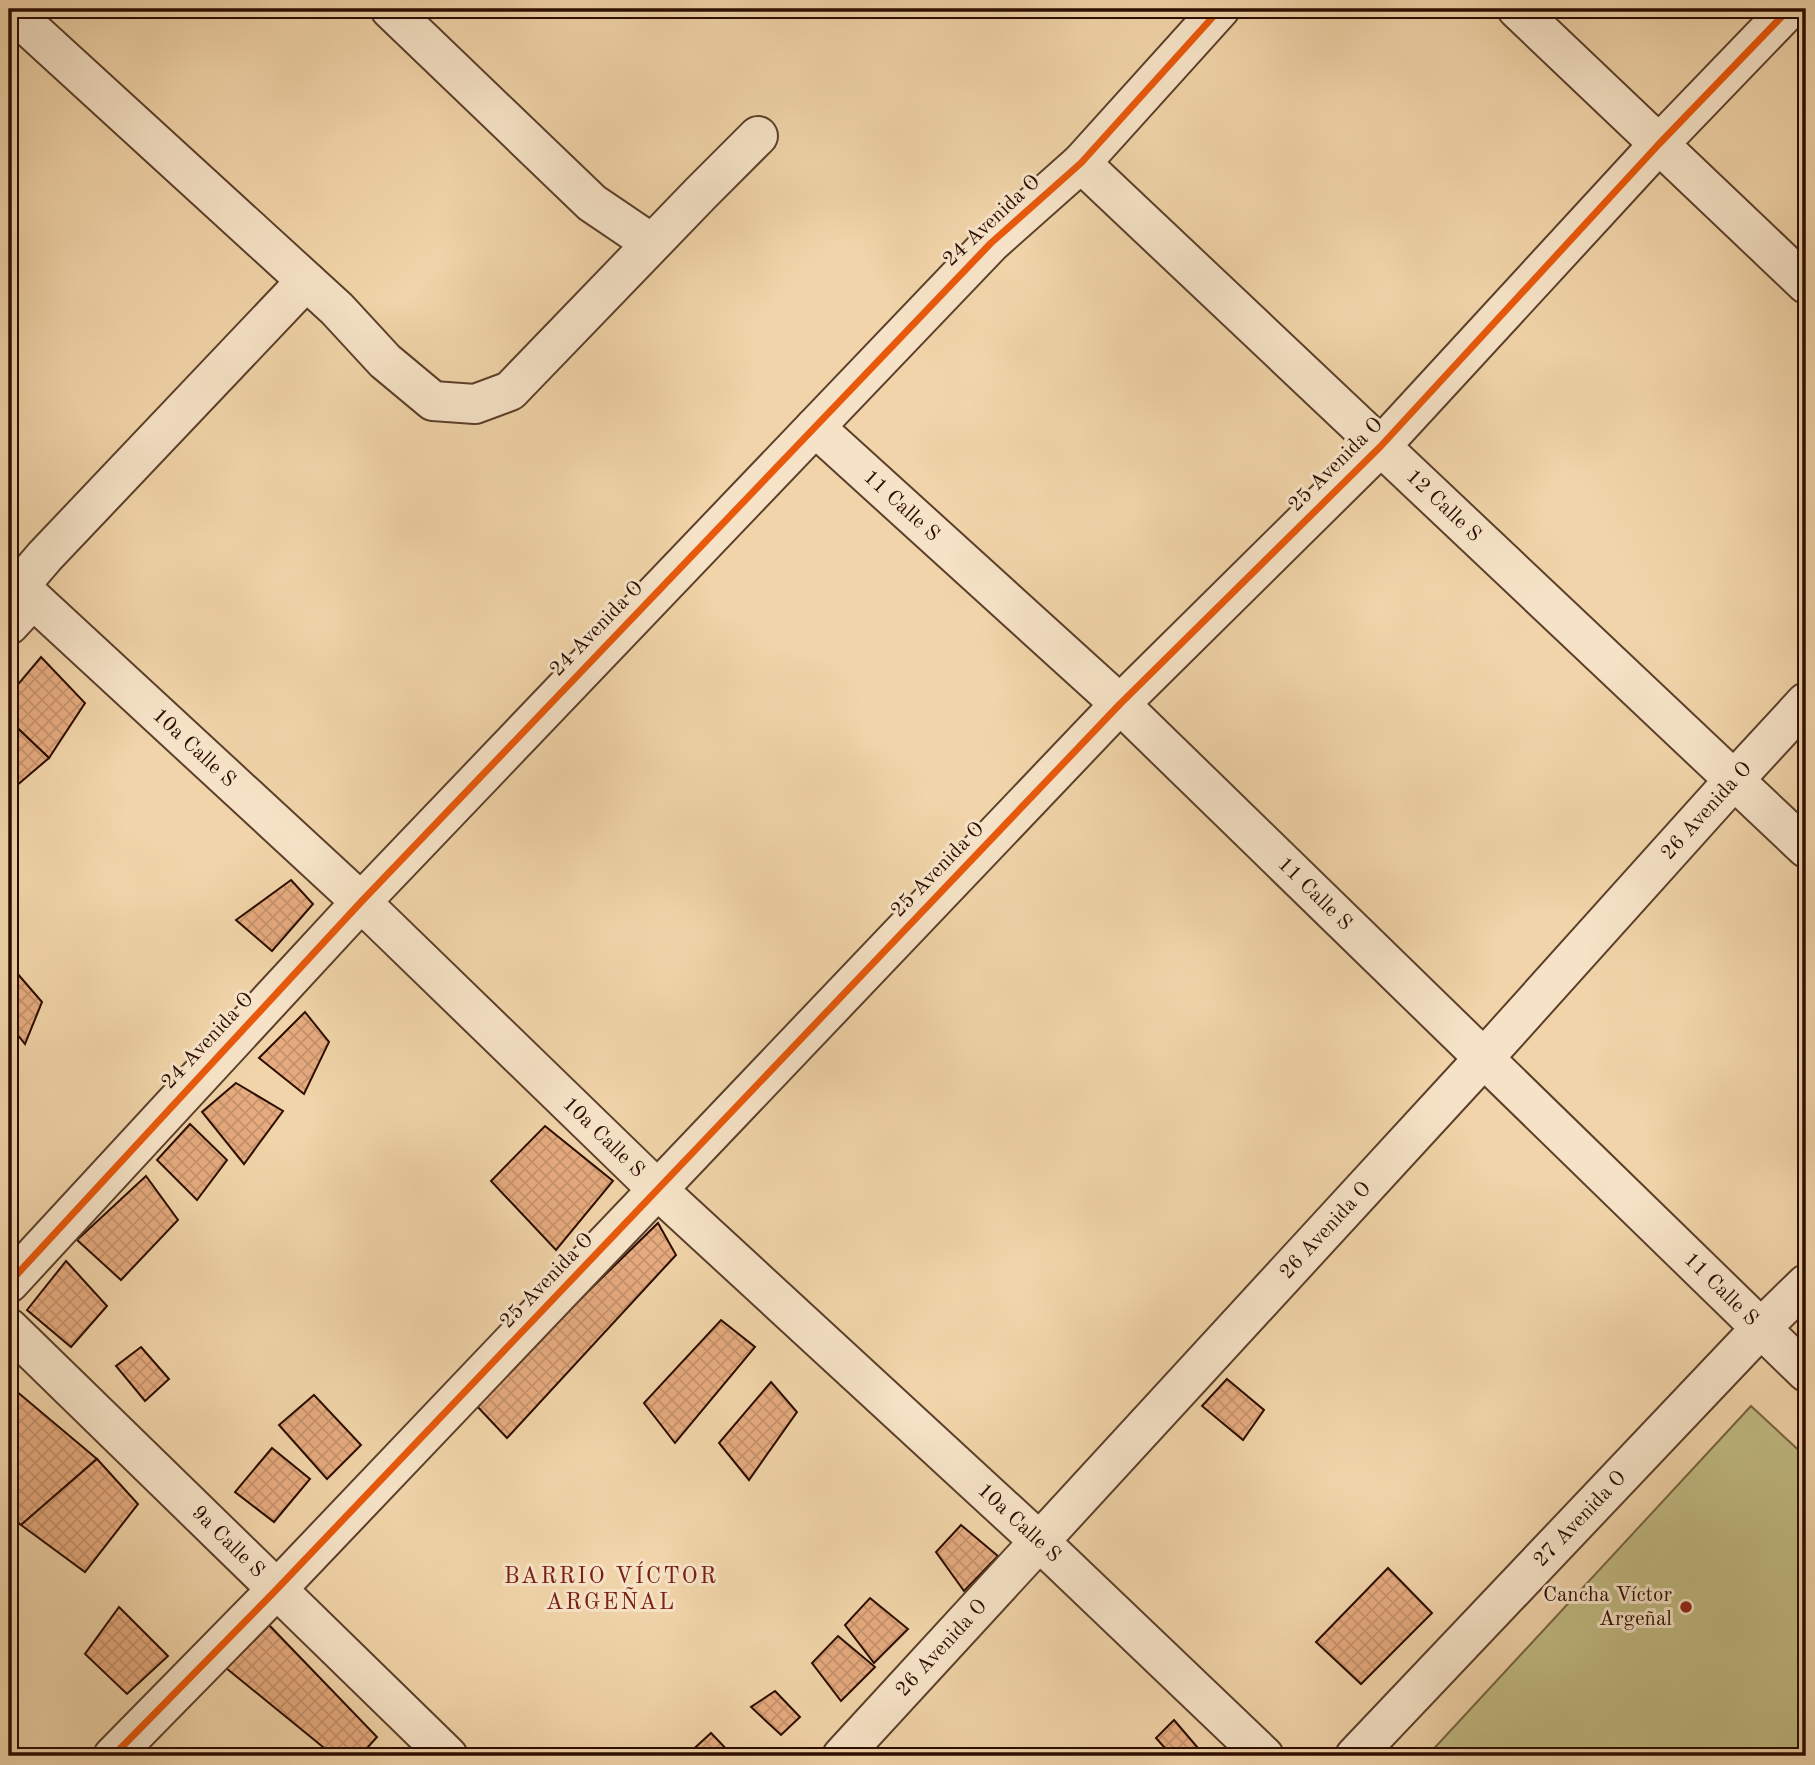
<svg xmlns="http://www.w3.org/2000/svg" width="1815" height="1765" font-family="'Old Standard TT',serif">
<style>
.green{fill:#c1bb83;stroke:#766442;stroke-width:2}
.building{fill:url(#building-cross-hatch);stroke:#2b0d00;stroke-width:2}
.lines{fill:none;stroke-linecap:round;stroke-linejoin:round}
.minor-casing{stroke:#5c3f2a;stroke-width:42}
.minor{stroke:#f6e3c7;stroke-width:38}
.cycleway-casing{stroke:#f6e3c7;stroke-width:11}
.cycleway{stroke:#e8590c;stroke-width:7}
.poi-dot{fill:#8f2418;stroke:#f6e3c7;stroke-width:2.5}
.labels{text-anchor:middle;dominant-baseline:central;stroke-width:6;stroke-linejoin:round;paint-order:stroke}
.street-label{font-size:21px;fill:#2b0d00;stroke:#f6e3c7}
.poi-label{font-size:21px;fill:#2b0d00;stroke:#f6e3c7;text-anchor:end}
.neighbourhood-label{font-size:23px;letter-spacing:2px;fill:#7a1f14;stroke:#f6e3c7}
</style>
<defs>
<pattern id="building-cross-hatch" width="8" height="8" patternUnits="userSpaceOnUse" patternTransform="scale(1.75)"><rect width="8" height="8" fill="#e6ab7f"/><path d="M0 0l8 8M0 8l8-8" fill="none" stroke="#c5926c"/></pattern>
</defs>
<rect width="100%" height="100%" fill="#f1d4a9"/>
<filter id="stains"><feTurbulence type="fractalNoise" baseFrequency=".00286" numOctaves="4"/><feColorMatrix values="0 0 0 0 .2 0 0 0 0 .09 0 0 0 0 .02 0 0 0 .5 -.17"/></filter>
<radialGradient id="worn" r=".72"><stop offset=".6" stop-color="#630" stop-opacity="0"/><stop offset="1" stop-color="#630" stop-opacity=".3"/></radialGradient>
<polygon class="green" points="1751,1406 1806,1457 1806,1756 1427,1756"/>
<g class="building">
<polygon points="41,657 85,703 49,758 9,720 9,695"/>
<polygon points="9,720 49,758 9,792"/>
<polygon points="291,880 313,904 272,951 236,920"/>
<polygon points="10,965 42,1002 25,1044 9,1024"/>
<polygon points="305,1012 329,1042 304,1094 259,1058"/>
<polygon points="236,1083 283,1111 244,1164 202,1112"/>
<polygon points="190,1124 227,1160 197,1200 157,1160"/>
<polygon points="545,1126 613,1181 556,1250 491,1181"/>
<polygon points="146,1176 178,1220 121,1280 77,1240"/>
<polygon points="658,1223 676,1255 507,1438 474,1403"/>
<polygon points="66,1261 107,1306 71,1347 27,1310"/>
<polygon points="721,1320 755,1347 675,1443 644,1403"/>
<polygon points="141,1347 169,1379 145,1401 116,1366"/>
<polygon points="1227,1379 1264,1410 1243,1440 1202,1406"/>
<polygon points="771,1382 797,1412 749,1480 719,1443"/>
<polygon points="9,1385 97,1459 21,1525 9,1514"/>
<polygon points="314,1395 361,1445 327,1479 279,1425"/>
<polygon points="272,1448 310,1479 274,1522 235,1492"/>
<polygon points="97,1459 138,1504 85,1572 21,1525"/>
<polygon points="961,1525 998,1556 964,1591 936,1552"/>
<polygon points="1388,1568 1432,1613 1361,1684 1316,1642"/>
<polygon points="870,1598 908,1629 874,1663 845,1625"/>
<polygon points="119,1607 168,1656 127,1694 85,1654"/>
<polygon points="269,1625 377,1737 360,1756 334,1756 226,1668"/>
<polygon points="838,1636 875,1667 841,1701 812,1663"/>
<polygon points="775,1691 800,1717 781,1735 751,1707"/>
<polygon points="1174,1720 1204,1755 1203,1756 1172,1756 1156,1738"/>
<polygon points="711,1733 733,1756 686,1756"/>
</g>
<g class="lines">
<g class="minor-casing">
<g id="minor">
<polyline points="9,9 337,309 385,361 433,401 475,404 510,391 701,193 758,136"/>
<polyline points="390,9 592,203 651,243"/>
<polyline points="1517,9 1806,284"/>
<path id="s1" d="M 1081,163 L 1806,848"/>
<path id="s2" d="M 815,427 L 1120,704 L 1806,1372"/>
<path id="s3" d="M 9,574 L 33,599 L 361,902 L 658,1190 L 1040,1542 L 1264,1756"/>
<polyline points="20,585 45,556 306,281"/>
<polyline points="9,625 33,599"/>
<polyline points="9,1283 361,902 991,243 1081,163 1220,9"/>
<path id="s4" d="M 9,1328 L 448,1756"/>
<polyline points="113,1756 277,1589 1120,704 1380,447 1659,144 1789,9"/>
<path id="s5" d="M 842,1756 L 1484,1058 L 1734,780 L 1806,702"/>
<path id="s6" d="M 1355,1756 L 1762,1327 L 1806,1284"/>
</g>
</g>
<use href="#minor" class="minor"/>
<g class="cycleway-casing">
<g id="cycleway">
<polyline points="9,1283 361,902 991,243 1081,163 1220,9"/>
<polyline points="113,1756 277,1589 1120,704 1380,447 1659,144 1789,9"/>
</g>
</g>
<use href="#cycleway" class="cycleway"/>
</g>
<circle class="poi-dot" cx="1686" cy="1607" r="7"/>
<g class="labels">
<g class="street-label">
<text transform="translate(992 221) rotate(-43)">24 Avenida O</text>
<text transform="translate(1336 465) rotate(-45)">25 Avenida O</text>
<text stroke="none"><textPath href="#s2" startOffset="117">11 Calle S</textPath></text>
<text stroke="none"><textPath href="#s1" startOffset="499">12 Calle S</textPath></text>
<text transform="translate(597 629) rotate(-46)">24 Avenida O</text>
<text stroke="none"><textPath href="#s3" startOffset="254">10a Calle S</textPath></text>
<text stroke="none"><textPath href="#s5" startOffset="1281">26 Avenida O</textPath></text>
<text transform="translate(938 870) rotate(-46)">25 Avenida O</text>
<text stroke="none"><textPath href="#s2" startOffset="684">11 Calle S</textPath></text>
<text transform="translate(208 1041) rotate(-47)">24 Avenida O</text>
<text stroke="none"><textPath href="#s3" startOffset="819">10a Calle S</textPath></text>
<text stroke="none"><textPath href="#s5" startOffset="714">26 Avenida O</textPath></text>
<text transform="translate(547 1281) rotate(-46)">25 Avenida O</text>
<text stroke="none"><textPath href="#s2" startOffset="1251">11 Calle S</textPath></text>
<text stroke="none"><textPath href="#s6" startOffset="327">27 Avenida O</textPath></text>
<text stroke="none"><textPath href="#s3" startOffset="1386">10a Calle S</textPath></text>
<text stroke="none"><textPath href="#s4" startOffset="306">9a Calle S</textPath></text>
<text stroke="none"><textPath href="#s5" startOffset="147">26 Avenida O</textPath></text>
</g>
<g class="poi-label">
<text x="1672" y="1595">Cancha Víctor<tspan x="1672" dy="24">Argeñal</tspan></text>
</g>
<g class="neighbourhood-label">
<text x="611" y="1576">BARRIO VÍCTOR<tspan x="611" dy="26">ARGEÑAL</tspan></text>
</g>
</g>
<rect width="1815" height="1765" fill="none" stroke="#f1d4a9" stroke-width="35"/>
<rect x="10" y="10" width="1794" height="1744" fill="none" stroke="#2b0d00" stroke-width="3.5"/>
<rect x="18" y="18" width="1780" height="1730" fill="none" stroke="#2b0d00" stroke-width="2"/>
<rect width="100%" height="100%" filter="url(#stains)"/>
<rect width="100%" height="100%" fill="url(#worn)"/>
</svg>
